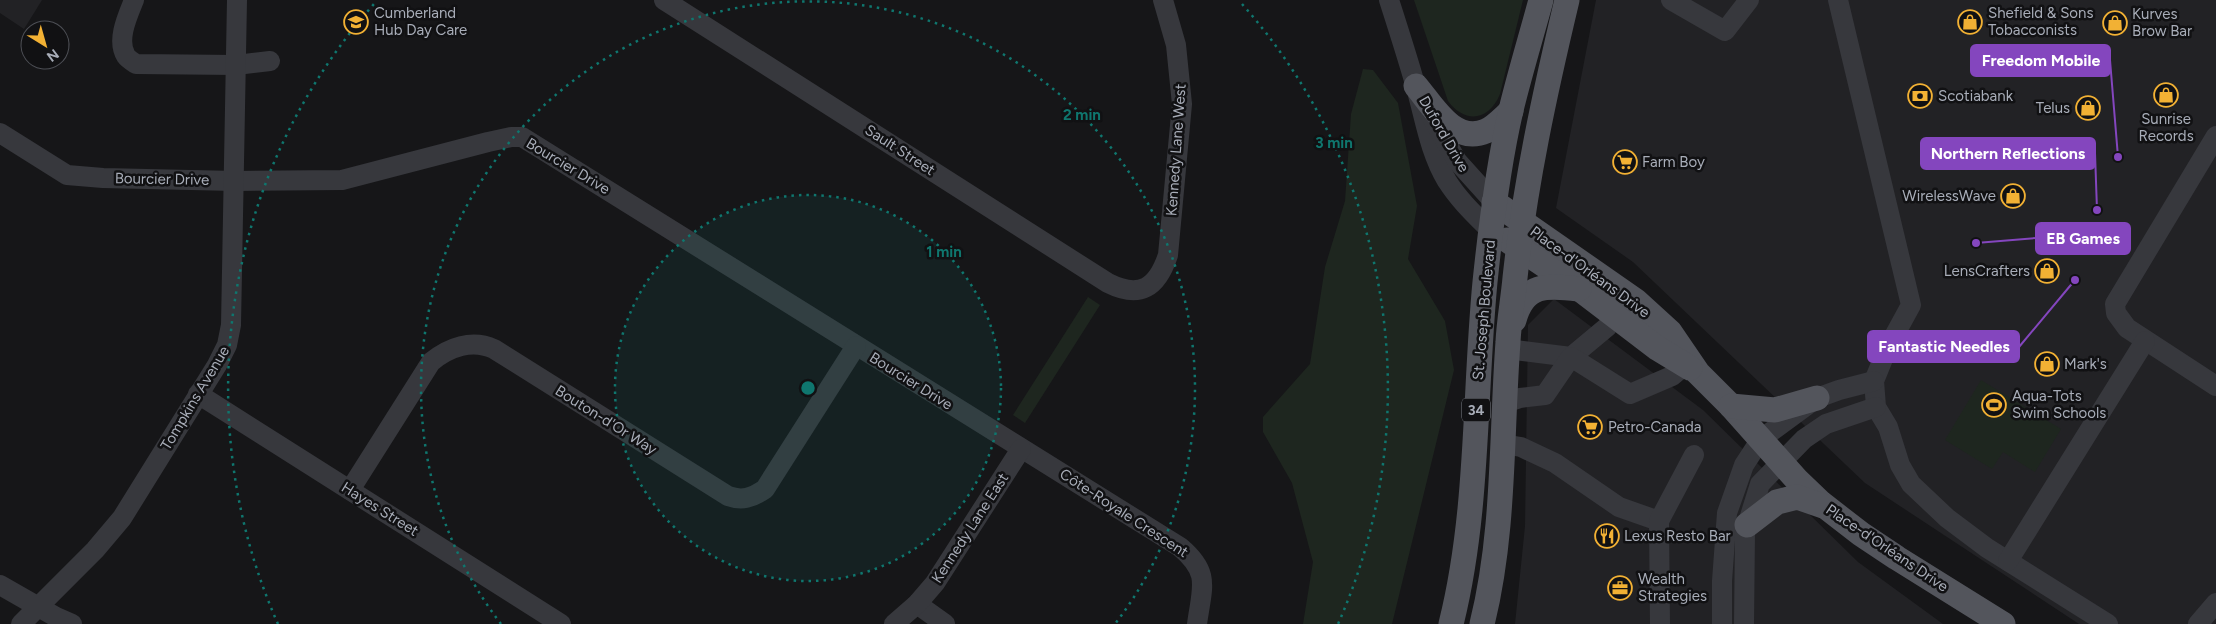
<svg xmlns="http://www.w3.org/2000/svg" width="2216" height="624" font-family="Figtree,sans-serif">
<style>
.built{fill:#222225}
.green{fill:#1e261f}
.lines{fill:none;stroke-linecap:round;stroke-linejoin:round}
.minor{stroke:#37383d;stroke-width:20}
.major{stroke:#53555c;stroke-width:25}
.ring{fill:none;stroke:#0f766e;stroke-width:2.5;stroke-dasharray:2.5 5}
.labels{text-anchor:middle;dominant-baseline:central;stroke-width:5;stroke-linejoin:round;paint-order:stroke}
.shield{fill:#111113;stroke:#7b7e86;stroke-width:1}
.shield-label{font-size:14px;font-weight:bold;fill:#a8adb8}
.poi-label{font-size:15px;fill:#a8adb8;stroke:#111113;text-anchor:start}
.street-label{font-size:15px;fill:#a8adb8;stroke:#111113}
.centre{fill:#0f766e;stroke:#111113;stroke-width:2.5}
.ring-label{font-size:15px;text-anchor:middle;font-weight:bold;fill:#0f766e;stroke:#111113;stroke-width:5;stroke-linejoin:round;paint-order:stroke}
.leader{fill:none;stroke:#8446be;stroke-width:2}
.callout-dot{fill:#8446be;stroke:#111113;stroke-width:2}
.callout{fill:#8446be;stroke:#8446be;stroke-width:2}
.callout-label{font-size:16px;text-anchor:middle;font-weight:bold;fill:#fff}
</style>
<rect width="100%" height="100%" fill="#161618"/>
<g class="built">
<polygon points="0,0 42,0 24,29 0,13"/>
<polygon points="1596,0 2216,0 2216,624 2079,624 1865,483 1633,262 1556,208"/>
<polygon points="1554,299 1703,410 1858,562 1943,624 1515,624 1525,526 1528,325"/>
</g>
<g class="green">
<path d="M 1414,0 L 1523,0 L 1500,94 C 1489,121 1465,124 1448,101 Z"/>
<polygon points="1363,69 1373,70 1398,103 1417,206 1408,259 1445,321 1454,370 1392,624 1303,624 1313,562 1292,483 1263,432 1263,417 1310,364 1325,267 1345,201 1351,114"/>
<polygon points="1088,297 1100,305 1025,423 1013,415"/>
<polygon points="1981,380 2061,429 2035,472 2003,452 1992,469 1945,440"/>
</g>
<g class="lines">
<g class="minor">
<path d="M 134,0 C 128,15 116,40 126,56 C 128,59 133,62 136,64 L 236,65 L 270,61"/>
<path d="M 664,0 L 1108,283 C 1140,299 1157,288 1168,255 L 1182,104 L 1176,45 L 1163,0"/>
<path d="M 1389,0 C 1398,28 1407,56 1415,84 C 1425,118 1429,151 1447,181 C 1459,200 1475,215 1490,230"/>
<polyline points="1671,0 1725,31 1749,0"/>
<polyline points="1838,0 1911,305 1887,349 1874,381 1876,407 1888,427 1900,465 1911,484 1947,518 1987,548 2108,624"/>
<polyline points="1430,114 1457,161 1494,202"/>
<path d="M 0,133 L 67,175 L 103,178 L 235,181 L 342,180 L 488,142 L 511,137 L 522,137 L 1180,547 C 1211,573 1202,587 1197,624"/>
<polyline points="2216,136 2115,304 2116,313 2127,328 2216,386"/>
<polyline points="1507,349 1571,357 1607,327 1615,316"/>
<polyline points="198,394 561,624"/>
<polyline points="1505,403 1520,398 1545,395 1571,357 1630,394 1672,376 1685,365"/>
<polyline points="1503,444 1521,447 1555,463 1619,507 1659,521"/>
<path d="M 350,490 L 431,362 C 449,347 472,339 494,349 L 728,496 C 742,501 752,498 765,489 L 856,346"/>
<polyline points="2008,561 2145,341"/>
<polyline points="0,585 56,617 72,624"/>
<polyline points="917,604 945,624"/>
<polyline points="21,624 95,550 122,518 217,365 227,345 231,325 237,0"/>
<polyline points="894,624 917,604 935,583 1021,449"/>
<polyline points="1660,624 1659,521 1694,455"/>
<polyline points="1722,624 1722,581 1727,513 1744,465 1761,439 1817,398 1839,390 1874,381"/>
<polyline points="1744,624 1745,532 1760,484 1804,439 1826,424 1876,407"/>
<polyline points="2198,624 2216,603"/>
</g>
<g class="major">
<path d="M 1416,86 C 1433,106 1454,145 1486,131 C 1495,127 1503,118 1511,111"/>
<polyline points="1494,202 1636,301 1670,332 1698,373 1731,406 1797,480 1821,503 1861,534 1897,558 2003,624"/>
<polyline points="1507,240 1581,290 1657,348 1690,368"/>
<path d="M 1514,320 C 1524,283 1547,285 1579,289"/>
<polyline points="1731,406 1775,410 1817,398"/>
<polyline points="1747,525 1777,502 1797,497 1823,506"/>
<path d="M 1451,624 C 1479,512 1474,396 1485,282 C 1491,224 1498,166 1511,110 C 1520,73 1531,37 1541,0"/>
<path d="M 1482,624 C 1505,532 1501,436 1508,342 C 1509,321 1513,300 1515,278 C 1525,184 1545,92 1567,0"/>
</g>
</g>
<circle cx="808" cy="388" r="193" fill="#0f766e" fill-opacity=".12"/>
<g class="ring">
<circle cx="808" cy="388" r="193"/>
<path d="M501 624A387 387 0 1 1 1115 624"/>
<path d="M278 624A580 580 0 0 1 374 4M1242 4A580 580 0 0 1 1338 624"/>
</g>
<defs>
<g id="school-ring" transform="scale(1.25)"><circle r="9.5" fill="#111113" stroke="#f2b134" stroke-width="1.5"/><path d="M0-5L7-2L0 1L-7-2ZM-4 1L0 2.5L4 1V4Q0 6-4 4Z" fill="#f2b134"/></g>
<g id="shop-ring" transform="scale(1.25)"><circle r="9.5" fill="#111113" stroke="#f2b134" stroke-width="1.5"/><path d="M-5-2.5h2.3a2.7 3.5 0 0 1 5.4 0H5L5.5 6h-11ZM-1.5-2.5h3a1.5 2.3 0 0 0-3 0Z" fill="#f2b134"/></g>
<g id="bank-ring" transform="scale(1.25)"><circle r="9.5" fill="#111113" stroke="#f2b134" stroke-width="1.5"/><path d="M-6-4H6V4H-6ZM0-2.3a2.3 2.3 0 1 0 0 4.6a2.3 2.3 0 1 0 0-4.6Z" fill="#f2b134"/></g>
<g id="supermarket-ring" transform="scale(1.25)"><circle r="9.5" fill="#111113" stroke="#f2b134" stroke-width="1.5"/><path d="M-6-5.5h2.5l.6 2H6L4.5 2H-2.5L-4.4-4H-6ZM-1.5 3.2a1.3 1.3 0 1 0 .1 0ZM3 3.2a1.3 1.3 0 1 0 .1 0Z" fill="#f2b134"/></g>
<g id="stadium-ring" transform="scale(1.25)"><circle r="9.5" fill="#111113" stroke="#f2b134" stroke-width="1.5"/><path d="M0-5a6.5 5 0 1 0 0 10a6.5 5 0 1 0 0-10ZM-3.5-1.8h7v3.6h-7Z" fill="#f2b134"/></g>
<g id="restaurant-ring" transform="scale(1.25)"><circle r="9.5" fill="#111113" stroke="#f2b134" stroke-width="1.5"/><path d="M-5-6h1v4h1v-4h1v4h1v-4h1v5L-1.5 .5V6h-2V.5L-5-1ZM5-6V6H3V1.5H1.5Q1.5-4 5-6Z" fill="#f2b134"/></g>
<g id="office-ring" transform="scale(1.25)"><circle r="9.5" fill="#111113" stroke="#f2b134" stroke-width="1.5"/><path d="M-6-3h4V-5.5h4V-3h4V5H-6ZM-1-4.5V-3h2v-1.5ZM-6 0V1H6V0Z" fill="#f2b134"/></g>
</defs>
<g fill-rule="evenodd">
<use href="#school-ring" x="356" y="22"/>
<use href="#shop-ring" x="1970" y="22"/>
<use href="#shop-ring" x="2115" y="23"/>
<use href="#shop-ring" x="2166" y="95"/>
<use href="#bank-ring" x="1920" y="96"/>
<use href="#shop-ring" x="2088" y="108"/>
<use href="#supermarket-ring" x="1625" y="162"/>
<use href="#shop-ring" x="2013" y="196"/>
<use href="#shop-ring" x="2047" y="271"/>
<use href="#shop-ring" x="2047" y="364"/>
<use href="#stadium-ring" x="1994" y="405"/>
<use href="#supermarket-ring" x="1590" y="427"/>
<use href="#restaurant-ring" x="1607" y="536"/>
<use href="#office-ring" x="1620" y="588"/>
</g>
<g class="labels">
<rect class="shield" x="1462" y="398.5" width="28" height="23" rx="4"/>
<g class="shield-label">
<text x="1476" y="410">34</text>
</g>
<g class="poi-label">
<text x="374" y="13">Cumberland<tspan x="374" dy="17">Hub Day Care</tspan></text>
<text x="1988" y="13">Shefield &amp; Sons<tspan x="1988" dy="17">Tobacconists</tspan></text>
<text x="2132" y="14">Kurves<tspan x="2132" dy="17">Brow Bar</tspan></text>
<text x="1938" y="96">Scotiabank</text>
<text x="2070" y="108" text-anchor="end">Telus</text>
<text x="2166" y="119" text-anchor="middle">Sunrise<tspan x="2166" dy="17">Records</tspan></text>
<text x="1642" y="162">Farm Boy</text>
<text x="1996" y="196" text-anchor="end">WirelessWave</text>
<text x="2030" y="271" text-anchor="end">LensCrafters</text>
<text x="2064" y="364">Mark's</text>
<text x="2012" y="396">Aqua-Tots<tspan x="2012" dy="17">Swim Schools</tspan></text>
<text x="1608" y="427">Petro-Canada</text>
<text x="1624" y="536">Lexus Resto Bar</text>
<text x="1638" y="579">Wealth<tspan x="1638" dy="17">Strategies</tspan></text>
</g>
<g class="street-label">
<text transform="translate(1444 134) rotate(60)">Duford Drive</text>
<text transform="translate(900 150) rotate(33)">Sault Street</text>
<text transform="translate(1176 150) rotate(-86)">Kennedy Lane West</text>
<text transform="translate(568 166) rotate(31)">Bourcier Drive</text>
<text transform="translate(162 179) rotate(1)">Bourcier Drive</text>
<text transform="translate(1590 272) rotate(36)">Place-d'Orléans Drive</text>
<text transform="translate(1484 310) rotate(-85)">St. Joseph Boulevard</text>
<text transform="translate(911 381) rotate(32)">Bourcier Drive</text>
<text transform="translate(195 398) rotate(-59)">Tompkins Avenue</text>
<text transform="translate(606 420) rotate(32)">Bouton-d'Or Way</text>
<text transform="translate(380 509) rotate(32)">Hayes Street</text>
<text transform="translate(1124 513) rotate(33)">Côte-Royale Crescent</text>
<text transform="translate(970 528) rotate(-57)">Kennedy Lane East</text>
<text transform="translate(1887 548) rotate(34)">Place-d'Orléans Drive</text>
</g>
</g>
<circle cx="808" cy="388" r="8" class="centre"/>
<g class="ring-label">
<text x="1082" y="120">2 min</text>
<text x="1334" y="148">3 min</text>
<text x="944" y="257">1 min</text>
</g>
<path class="leader" d="M2118 157L2110 60M2097 210L2095 153M1976 243L2036 238M2075 280L2019 347"/>
<g class="callout-dot">
<circle cx="2118" cy="157" r="5"/>
<circle cx="2097" cy="210" r="5"/>
<circle cx="1976" cy="243" r="5"/>
<circle cx="2075" cy="280" r="5"/>
</g>
<g class="callout">
<rect x="1971" y="45" width="139" height="31" rx="5"/>
<rect x="1921" y="138" width="174" height="31" rx="5"/>
<rect x="2036" y="223" width="94" height="31" rx="5"/>
<rect x="1868" y="331" width="151" height="31" rx="5"/>
</g>
<g class="callout-label">
<text x="2041" y="66">Freedom Mobile</text>
<text x="2008" y="159">Northern Reflections</text>
<text x="2083" y="244">EB Games</text>
<text x="1944" y="352">Fantastic Needles</text>
</g>
<g transform="translate(45 45) rotate(143)"><circle r="24" fill="#111113" stroke="#4d4f55"/>
<path d="M0-4L9 19L0 12L-9 19Z" fill="#f2b134"/>
<text y="-8" font-size="14" font-weight="bold" text-anchor="middle" fill="#a8adb8">N</text>
</g>
</svg>
